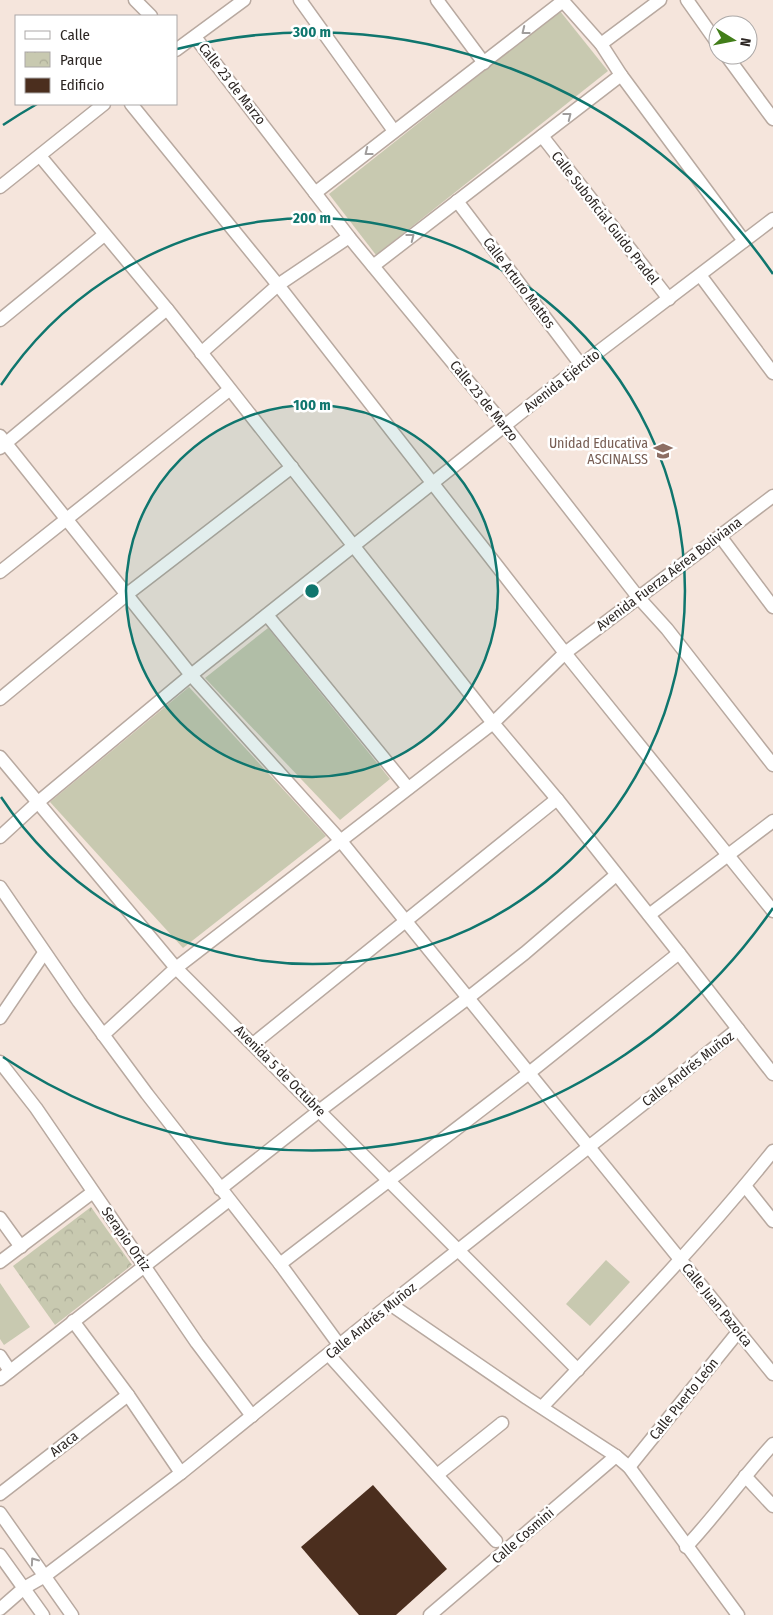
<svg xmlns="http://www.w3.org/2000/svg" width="773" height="1615" font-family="'Fira Sans Condensed',sans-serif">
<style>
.grass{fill:#c8c9b0}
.park{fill:url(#park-crowns)}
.building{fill:#4b2e1e}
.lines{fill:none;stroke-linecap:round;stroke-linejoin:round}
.street-casing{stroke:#b8a9a0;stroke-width:15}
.street{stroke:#fff;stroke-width:12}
.oneway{stroke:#a09d9c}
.ring{fill:none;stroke:#0f766e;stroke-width:2.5}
.labels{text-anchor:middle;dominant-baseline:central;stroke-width:5;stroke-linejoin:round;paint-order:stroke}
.street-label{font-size:14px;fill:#2c2623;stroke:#fff}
.education-label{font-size:14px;fill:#785e54;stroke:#fff;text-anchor:end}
.centre{fill:#0f766e;stroke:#fff;stroke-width:2.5}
.ring-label{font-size:15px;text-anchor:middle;font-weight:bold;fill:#0f766e;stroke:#fff;stroke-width:5;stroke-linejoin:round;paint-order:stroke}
</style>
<defs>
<pattern id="park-crowns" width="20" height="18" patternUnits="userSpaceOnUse" patternTransform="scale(1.25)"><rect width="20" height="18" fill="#c8c9b0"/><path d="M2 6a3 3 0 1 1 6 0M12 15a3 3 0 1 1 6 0" fill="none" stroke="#acac97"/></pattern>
</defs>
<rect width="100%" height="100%" fill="#f5e5dc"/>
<g class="grass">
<polygon points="560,11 608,71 376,255 329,194"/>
<polygon points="268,628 390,779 340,820 205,678"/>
<polygon points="189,687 326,836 183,948 50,802"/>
<polygon points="606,1260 630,1282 590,1326 566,1304"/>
<polygon points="0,1283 30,1327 4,1345 0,1339"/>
</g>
<polygon class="park" points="91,1207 132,1265 55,1325 13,1266"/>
<polygon class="building" points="373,1485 447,1569 396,1615 359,1615 301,1547"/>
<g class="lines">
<g class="street-casing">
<g id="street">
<polyline points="135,0 151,16"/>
<polyline points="300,0 394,131"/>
<polyline points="437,0 484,63"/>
<polyline points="562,0 601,44 621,75 744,241"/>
<polyline points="687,0 718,44"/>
<polyline points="195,37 349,237 505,426 638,597 667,629 773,765"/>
<polyline points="601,44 660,0"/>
<polyline points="176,50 244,0"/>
<polyline points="726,55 773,119"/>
<polyline points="131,104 278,285 565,653 773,911"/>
<polyline points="542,136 669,299"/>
<polyline points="40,156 167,309 493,723 557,799 679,953 773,1074"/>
<polyline points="0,187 104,104"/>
<polyline points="315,193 563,1"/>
<polyline points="457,201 581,365"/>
<polyline points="373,266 621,75"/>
<polyline points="700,275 773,373"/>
<polyline points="0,320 104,235"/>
<polyline points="201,353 278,285 349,237"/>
<polyline points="0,436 191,675 340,840 773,1374"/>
<polyline points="0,448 167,309"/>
<polyline points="720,536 773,607"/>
<polyline points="0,572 229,390"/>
<polyline points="267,615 408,788"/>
<polyline points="0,699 126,595 292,467"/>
<polyline points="0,757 176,968 578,1370"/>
<polyline points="0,837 37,803 191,675 581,365 773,219"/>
<polyline points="0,887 79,1002 147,1094 280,1264 340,1346"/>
<polyline points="649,915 773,821"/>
<polyline points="0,1018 44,953"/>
<polyline points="103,1035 176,968 493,723 565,653 773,496"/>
<polyline points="253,1044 557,799"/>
<polyline points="0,1062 36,1108 197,1343 252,1416"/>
<polyline points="745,1186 773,1221"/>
<polyline points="220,1189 319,1111 468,998 525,953 616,875"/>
<polyline points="0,1218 21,1247"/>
<polyline points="0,1262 93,1192"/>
<polyline points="280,1264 529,1073 679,953"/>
<polyline points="390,1304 527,1398 616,1456 629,1467 738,1615"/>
<polyline points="73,1321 128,1395 181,1473"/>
<polyline points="329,1355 496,1541"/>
<polyline points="0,1356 10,1371"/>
<polyline points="0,1379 229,1200"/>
<path d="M 542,1407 C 621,1324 701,1241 773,1151"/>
<polyline points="629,1467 738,1332"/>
<polyline points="437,1475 502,1423"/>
<polyline points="745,1476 773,1506"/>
<polyline points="0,1494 128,1395"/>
<polyline points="0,1513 72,1615"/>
<path d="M 686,1547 C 717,1514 743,1477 773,1444"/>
<polyline points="0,1555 43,1615"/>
<polyline points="0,1609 24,1588 45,1576 181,1473 390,1304 738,1029"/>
<polyline points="430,1615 616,1456"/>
</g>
</g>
<use href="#street" class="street"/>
</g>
<defs><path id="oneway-chevron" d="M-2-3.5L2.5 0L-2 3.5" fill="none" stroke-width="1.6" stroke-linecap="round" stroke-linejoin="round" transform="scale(1.25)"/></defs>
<g class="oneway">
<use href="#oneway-chevron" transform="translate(525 31) rotate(142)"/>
<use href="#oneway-chevron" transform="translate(568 116) rotate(-38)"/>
<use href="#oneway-chevron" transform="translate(368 152) rotate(142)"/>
<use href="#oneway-chevron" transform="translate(411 237) rotate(-38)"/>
<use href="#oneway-chevron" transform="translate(34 1561) rotate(-125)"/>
</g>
<circle cx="312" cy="591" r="186" fill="#0f766e" fill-opacity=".12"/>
<g class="ring">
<circle cx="312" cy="591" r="186"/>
<path d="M1 385A373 373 0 1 1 1 797"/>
<path d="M773 908A559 559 0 0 1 3 1057M3 125A559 559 0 0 1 37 104M177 49A559 559 0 0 1 773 274"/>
</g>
<defs>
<g id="school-bare" transform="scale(1.5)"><path d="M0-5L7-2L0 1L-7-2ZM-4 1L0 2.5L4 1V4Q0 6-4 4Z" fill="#8d6e63" stroke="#fff" stroke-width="2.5" paint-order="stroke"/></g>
</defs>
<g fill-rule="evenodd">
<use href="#school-bare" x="663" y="451"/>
</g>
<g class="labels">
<g class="street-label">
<text transform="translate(232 84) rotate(52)">Calle 23 de Marzo</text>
<text transform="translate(605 218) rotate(52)">Calle Suboficial Guido Pradel</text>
<text transform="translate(519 283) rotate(53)">Calle Arturo Mattos</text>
<text transform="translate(562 381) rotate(-38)">Avenida Ejército</text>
<text transform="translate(484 401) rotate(51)">Calle 23 de Marzo</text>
<text transform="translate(669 574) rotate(-37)">Avenida Fuerza Aérea Boliviana</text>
<text transform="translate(688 1069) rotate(-38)">Calle Andrés Muñoz</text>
<text transform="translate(280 1071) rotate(45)">Avenida 5 de Octubre</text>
<text transform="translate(126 1239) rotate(55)">Serapio Ortiz</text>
<text transform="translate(717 1305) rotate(51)">Calle Juan Pazoica</text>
<text transform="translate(371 1321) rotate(-39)">Calle Andrés Muñoz</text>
<text transform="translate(684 1399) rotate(-51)">Calle Puerto León</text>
<text transform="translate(64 1444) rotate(-38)">Araca</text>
<text transform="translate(523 1536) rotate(-41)">Calle Cosmini</text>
</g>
<g class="education-label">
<text x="648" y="443">Unidad Educativa<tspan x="648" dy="16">ASCINALSS</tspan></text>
</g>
</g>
<circle cx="312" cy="591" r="8" class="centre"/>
<g class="ring-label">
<text x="312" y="37">300 m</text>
<text x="312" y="223">200 m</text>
<text x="312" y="410">100 m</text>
</g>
<rect x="15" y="15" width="162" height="90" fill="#ffffff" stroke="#aba8a7"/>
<rect x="25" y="31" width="25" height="8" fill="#ffffff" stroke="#aba8a7"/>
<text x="60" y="40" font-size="15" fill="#2c2623">Calle</text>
<rect x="25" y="52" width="25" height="15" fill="url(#park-crowns)" stroke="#aba8a7"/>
<text x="60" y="65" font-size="15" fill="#2c2623">Parque</text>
<rect x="25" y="78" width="25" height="15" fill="#4b2e1e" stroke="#aba8a7"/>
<text x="60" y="90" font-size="15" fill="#2c2623">Edificio</text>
<g transform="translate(733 40) rotate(100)"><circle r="24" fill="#ffffff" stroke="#aba8a7"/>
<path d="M0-4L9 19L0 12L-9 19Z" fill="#427e1a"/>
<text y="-8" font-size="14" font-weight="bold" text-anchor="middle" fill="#2c2623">N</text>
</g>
</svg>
